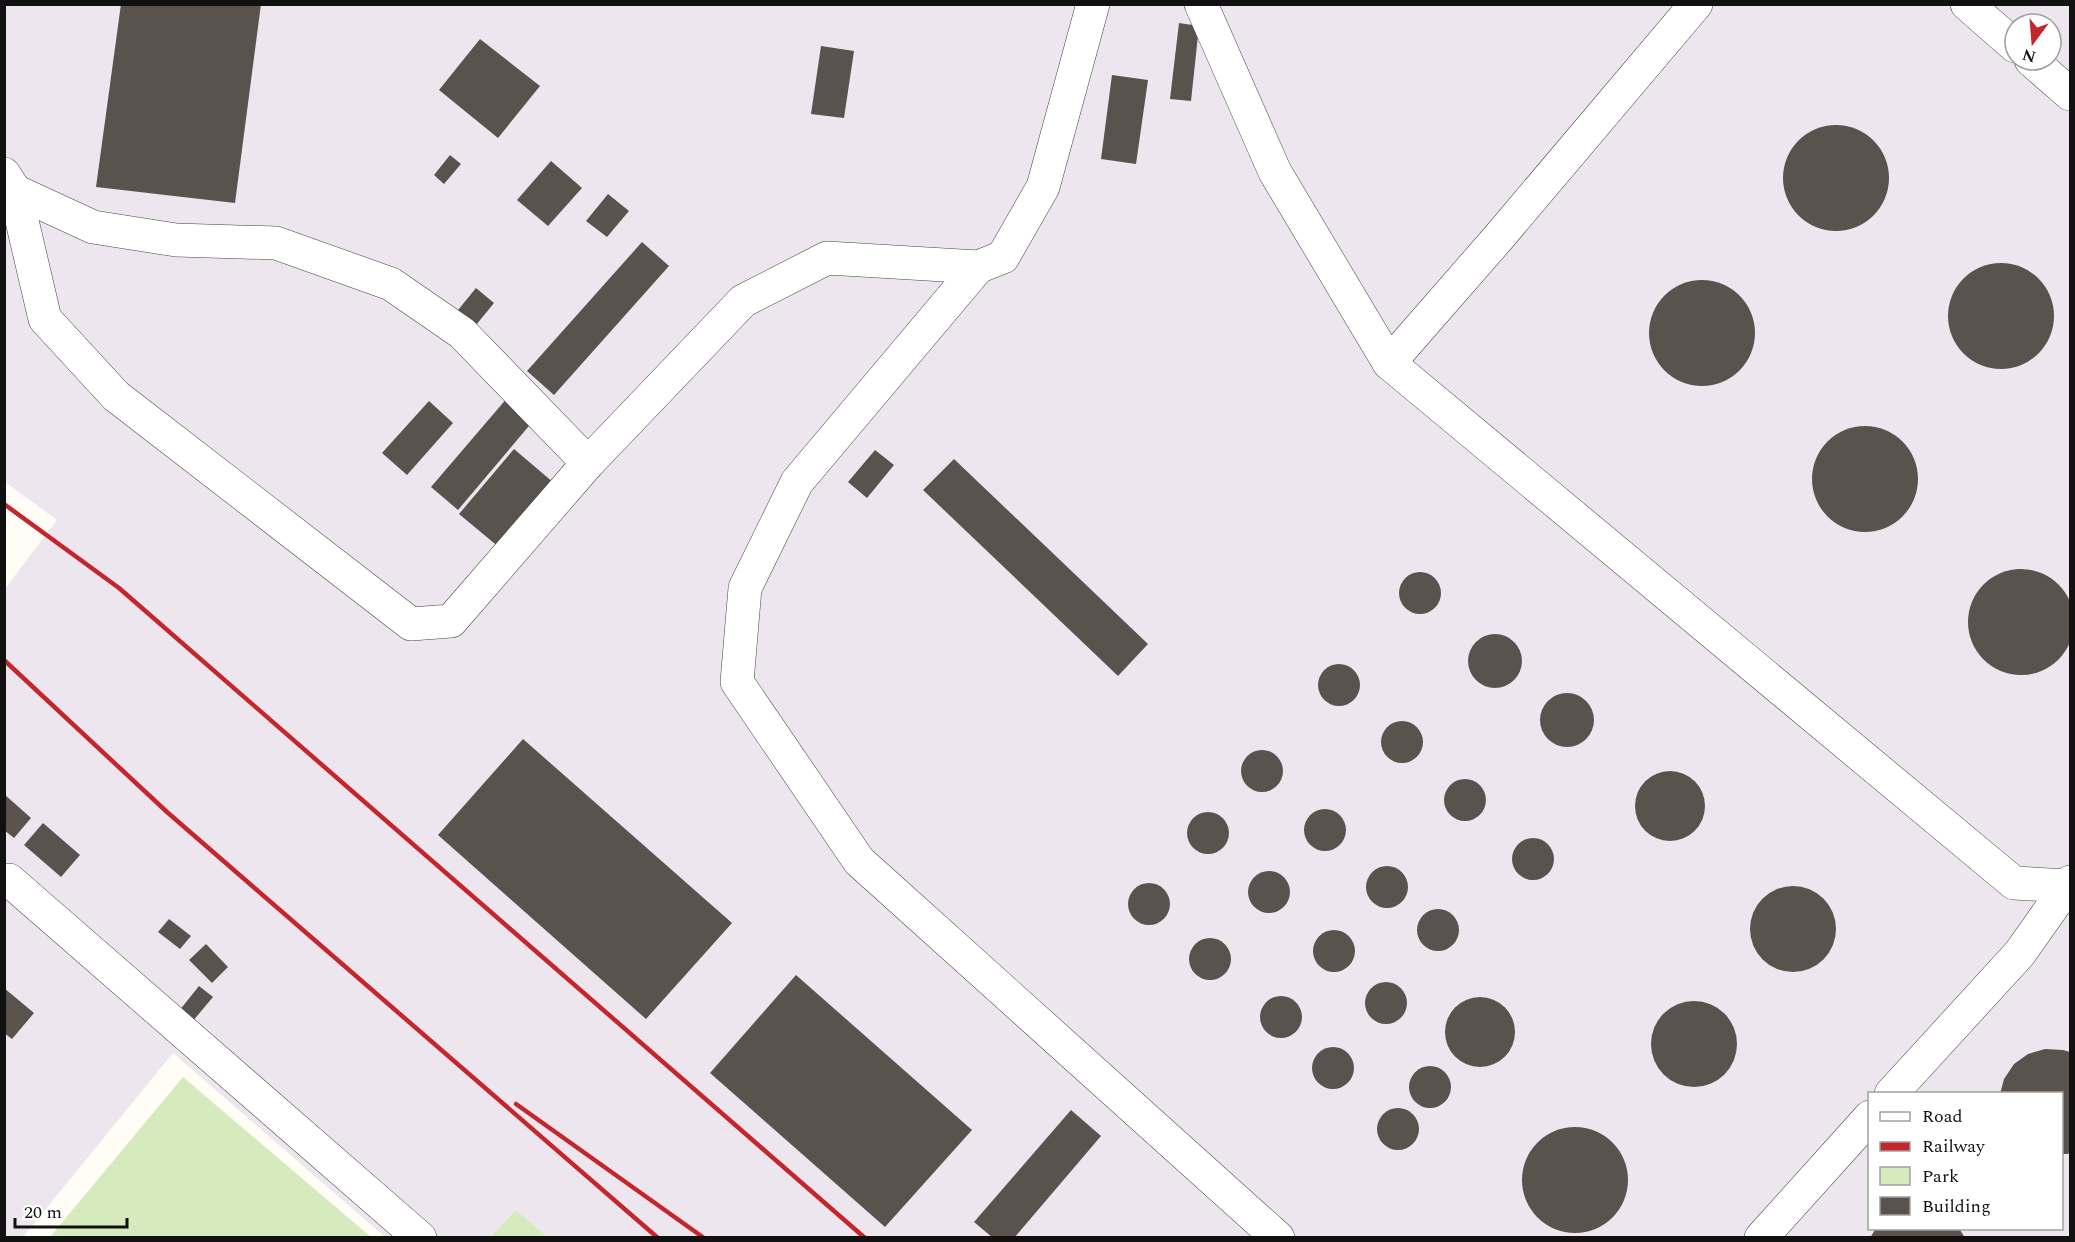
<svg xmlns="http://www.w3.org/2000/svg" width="2075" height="1242" font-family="Spectral,serif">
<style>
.industrial{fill:#eee6ef;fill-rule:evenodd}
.green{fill:#d5ebbd}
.building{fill:#5a524d}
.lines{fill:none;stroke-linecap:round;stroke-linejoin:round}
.minor-casing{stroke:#444;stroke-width:34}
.minor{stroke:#fff;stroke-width:33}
.rail{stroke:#c4262e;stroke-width:4.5}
</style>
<rect width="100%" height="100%" fill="#fffdf5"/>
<path class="industrial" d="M 5,5 L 2070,5 L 2070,1237 L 385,1237 L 173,1053 L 23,1237 L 5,1237 L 4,590 L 57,520 L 5,482 ZM 2015,24 L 2051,24 L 2051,60 L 2015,60 ZM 1870,1094 L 2062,1094 L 2062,1228 L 1870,1228 Z"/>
<g class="green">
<polygon points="183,1077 371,1237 50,1237"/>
<polygon points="516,1210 547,1237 491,1237"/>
</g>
<g class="building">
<polygon points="121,4 261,4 235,203 96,187"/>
<polygon points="1179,23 1199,26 1191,101 1170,99"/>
<polygon points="480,39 540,86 498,138 439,90"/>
<polygon points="821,46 854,51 844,118 811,114"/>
<polygon points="1112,75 1148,80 1136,164 1101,159"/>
<circle cx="1836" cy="178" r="53"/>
<polygon points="450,155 461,164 444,184 434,175"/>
<polygon points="551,161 582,188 548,226 517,200"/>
<polygon points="608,194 629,211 607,237 586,221"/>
<polygon points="642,242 669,266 554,395 527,371"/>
<circle cx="2001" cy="316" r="53"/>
<circle cx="1702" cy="333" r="53"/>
<polygon points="476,288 494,303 472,330 454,315"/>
<polygon points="508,397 534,420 458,510 431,487"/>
<polygon points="429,401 453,423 407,475 382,453"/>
<circle cx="1865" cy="479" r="53"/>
<polygon points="514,449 561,489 506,553 459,514"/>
<polygon points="875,450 894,465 867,498 848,482"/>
<polygon points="954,459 1148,644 1118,676 923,490"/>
<circle cx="2021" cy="622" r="53"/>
<circle cx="1420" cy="593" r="21"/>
<circle cx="1495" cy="661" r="27"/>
<circle cx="1339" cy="685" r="21"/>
<circle cx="1567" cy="720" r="27"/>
<circle cx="1402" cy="742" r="21"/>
<polygon points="523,739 732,923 646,1019 438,835"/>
<circle cx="1262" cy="771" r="21"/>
<circle cx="1670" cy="806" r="35"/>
<circle cx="1465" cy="800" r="21"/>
<polygon points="4,794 31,818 14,838 4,830"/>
<circle cx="1325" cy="830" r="21"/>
<circle cx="1208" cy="833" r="21"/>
<polygon points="43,823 80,855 61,877 24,845"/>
<circle cx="1533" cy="859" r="21"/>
<circle cx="1387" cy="887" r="21"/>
<circle cx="1269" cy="892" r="21"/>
<circle cx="1149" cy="904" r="21"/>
<circle cx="1793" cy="929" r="43"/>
<circle cx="1438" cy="930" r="21"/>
<polygon points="169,919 191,936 180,949 158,932"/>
<circle cx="1334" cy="951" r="21"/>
<circle cx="1210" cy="959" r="21"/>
<polygon points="206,944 228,967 212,983 189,960"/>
<polygon points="796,975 972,1130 885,1227 710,1073"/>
<circle cx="1386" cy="1003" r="21"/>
<polygon points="199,986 213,997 192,1022 179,1011"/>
<polygon points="4,988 34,1013 12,1039 4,1033"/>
<circle cx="1281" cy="1017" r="21"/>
<circle cx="1480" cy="1032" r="35"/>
<circle cx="1694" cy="1044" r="43"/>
<circle cx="1333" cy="1068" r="21"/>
<polygon points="2045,1049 2063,1050 2070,1052 2070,1152 2068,1154 2062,1154 2062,1094 2000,1094 2004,1079 2014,1064 2028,1054"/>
<circle cx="1430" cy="1087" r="21"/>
<circle cx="1398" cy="1129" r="21"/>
<polygon points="1071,1110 1101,1136 1014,1238 993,1238 974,1222"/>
<circle cx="1575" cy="1180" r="53"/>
<polygon points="1876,1228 1959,1228 1965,1238 1870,1238"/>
</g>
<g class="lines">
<g class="minor-casing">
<g id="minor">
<polyline points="1201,4 1275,172 1389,363 1499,237 1696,4"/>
<polyline points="1967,4 2015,46"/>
<polyline points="2031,60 2070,94"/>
<polyline points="4,174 15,191 45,319 116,396 411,624 451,621 588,463 743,301 827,258 978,267 1003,257 1043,187 1093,4"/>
<polyline points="15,191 93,227 176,240 276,243 391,284 462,333 588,463"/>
<polyline points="978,267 797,482 745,588 737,682 859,861 1278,1238"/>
<polyline points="1389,363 2014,883 2068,886"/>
<polyline points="9,880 420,1238"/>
<polyline points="1891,1094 2020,953 2070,882"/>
<polyline points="1761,1238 1870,1117"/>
</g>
</g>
<use href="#minor" class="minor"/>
<g class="rail">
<polyline points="4,504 119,588 865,1238"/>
<polyline points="4,660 167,812 658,1238"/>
<polyline points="516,1104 704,1238"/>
</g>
</g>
<rect width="2075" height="1242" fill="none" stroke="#111111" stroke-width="12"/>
<rect x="1868" y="1092" width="195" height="138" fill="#ffffff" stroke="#a0a0a0" stroke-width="1.5"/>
<rect x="1880" y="1112" width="30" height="9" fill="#ffffff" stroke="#a0a0a0" stroke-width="1.5"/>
<text x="1922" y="1122" font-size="18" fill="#111111">Road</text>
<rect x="1880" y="1142" width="30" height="9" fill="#c4262e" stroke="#a0a0a0" stroke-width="1.5"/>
<text x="1922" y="1152" font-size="18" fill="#111111">Railway</text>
<rect x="1880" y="1167" width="30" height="18" fill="#d5ebbd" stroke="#a0a0a0" stroke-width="1.5"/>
<text x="1922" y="1182" font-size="18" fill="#111111">Park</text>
<rect x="1880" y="1197" width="30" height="18" fill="#5a524d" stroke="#a0a0a0" stroke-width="1.5"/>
<text x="1922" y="1212" font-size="18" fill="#111111">Building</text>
<g transform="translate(2033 42) rotate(196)"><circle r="28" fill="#ffffff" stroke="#a0a0a0" stroke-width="1.5"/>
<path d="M0-4.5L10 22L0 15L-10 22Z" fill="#c4262e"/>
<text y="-9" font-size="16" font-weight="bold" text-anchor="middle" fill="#111111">N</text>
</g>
<path d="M15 1218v9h112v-9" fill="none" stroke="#111111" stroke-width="3"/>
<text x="24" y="1218" font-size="18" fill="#111111" stroke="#ffffff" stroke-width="4.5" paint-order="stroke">20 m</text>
</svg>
